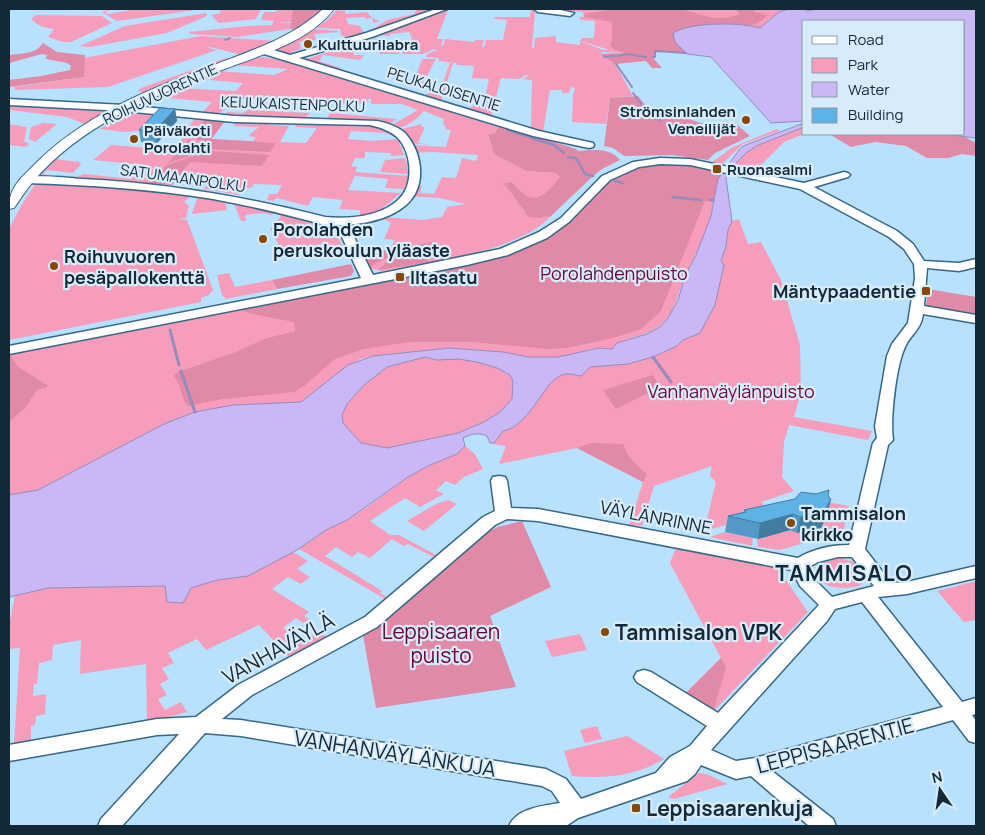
<svg xmlns="http://www.w3.org/2000/svg" width="985" height="835" font-family="Manrope,sans-serif">
<style>
.green{fill:#f59dba}
.forest{fill:#e08aa7}
.water{fill:#cab7f5;stroke:#938cbc;fill-rule:evenodd}
.lines{fill:none;stroke-linecap:round;stroke-linejoin:round}
.stream-far2{stroke:#938cbc;stroke-width:2}
.stream-far1{stroke:#938cbc;stroke-width:2.5}
.stream{stroke:#938cbc;stroke-width:3}
.minor-casing{stroke:#376887;stroke-width:3}
.major-casing{stroke:#376887;stroke-width:2}
.minor{fill:#fff;fill-rule:evenodd}
.major{fill:#fff;fill-rule:evenodd}
.wall{fill:#5299c6}
.shaded-wall{fill:#427da1}
.building{fill:#5fb2e6;stroke:#427da1}
.poi-dot{fill:#854806;stroke:#d7ebf9;stroke-width:2}
.labels{text-anchor:middle;dominant-baseline:central;stroke-width:4.5;stroke-linejoin:round;paint-order:stroke}
.far-poi-label{font-size:15px;font-weight:bold;fill:#142937;stroke:#d7ebf9;text-anchor:start}
.far-street-label{font-size:15px;fill:#142937;stroke:#d7ebf9}
.poi-label{font-size:18px;font-weight:bold;fill:#142937;stroke:#d7ebf9;text-anchor:start}
.park-label{font-size:18px;fill:#6a0037;stroke:#d7ebf9}
.street-label{font-size:18px;fill:#142937;stroke:#d7ebf9}
.near-park-label{font-size:21px;fill:#6a0037;stroke:#d7ebf9}
.near-poi-label{font-size:21px;font-weight:bold;fill:#142937;stroke:#d7ebf9;text-anchor:start}
.near-street-label{font-size:21px;fill:#142937;stroke:#d7ebf9}
.district-label{font-size:22px;font-weight:bold;letter-spacing:1px;fill:#142937;stroke:#d7ebf9}
</style>
<rect width="100%" height="100%" fill="#b8e1fe"/>
<g class="green">
<polygon points="109,9 110,10 105,12 108,14 138,9 203,9 117,21 102,12"/>
<polygon points="219,9 261,9 256,19 219,23 211,15 221,13"/>
<polygon points="277,9 293,9 291,22 277,22 291,23 290,28 301,27 280,38 278,38 294,30 290,29 237,37 191,34 189,32 247,26 272,25 274,21 261,20 264,12 276,12"/>
<polygon points="417,9 437,9 368,32 387,20 414,14"/>
<polygon points="552,9 789,9 780,11 760,28 615,50 625,52 626,53 603,52 600,54 615,64 633,96 610,98 606,124 572,122 573,94 575,88 571,87 569,93 562,93 562,90 550,90 543,132 531,128 532,80 523,79 529,75 526,75 519,79 501,78 491,116 468,109 475,105 483,107 489,79 472,78 474,66 457,65 456,63 439,61 439,58 426,57 427,54 437,50 434,49 423,54 402,54 405,46 403,46 399,54 380,54 375,38 397,44 408,44 412,38 409,32 390,34 390,36 379,35 448,10 437,39 443,39 441,46 443,46 445,39 474,42 475,40 484,40 482,47 484,47 486,40 503,40 507,20 494,19 495,17 530,17 531,10 535,10 532,48 534,48 535,38 556,36 556,42 580,45 580,41 603,50 609,50 581,41 581,38 594,38 595,21 581,20 579,17 584,17 583,12"/>
<polygon points="337,10 345,11 346,14 367,12 372,18 380,21 373,23 372,18 366,19 365,17 346,18 348,24 360,26 364,33 348,38 341,35 340,29 316,28 326,21"/>
<polygon points="206,13 207,15 205,17 167,33 90,47 80,46 125,26"/>
<path d="M 36,15 L 102,16 L 112,23 L 71,42 L 63,42 L 48,37 L 54,29 C 44,28 39,26 31,19 Z"/>
<polygon points="314,29 339,31 338,32 314,34 316,40 299,42 301,49 291,52 296,54 290,54 277,50"/>
<polygon points="201,36 275,41 242,55 210,47 208,48 217,50 108,87 15,90 14,87 84,77 84,58"/>
<polygon points="370,39 374,47 352,49 354,55 364,55 360,60 323,55 319,61 341,68 338,69 306,59"/>
<path d="M 261,57 L 304,63 L 500,125 L 495,133 L 488,136 L 494,154 L 526,171 L 555,173 L 561,177 C 554,185 541,203 528,197 C 515,191 523,187 503,185 L 511,190 L 523,211 L 550,217 C 517,252 429,262 382,271 L 369,268 L 360,255 L 390,249 L 395,240 L 384,239 L 391,223 L 381,217 L 423,220 L 442,217 L 447,207 L 466,204 L 440,198 L 409,196 L 416,185 L 422,186 L 420,193 L 434,194 L 442,177 L 456,178 L 462,158 L 476,161 L 478,155 L 432,152 L 414,153 L 410,145 L 446,147 L 451,130 L 445,129 L 446,127 L 443,124 L 444,119 L 424,111 C 415,121 403,131 390,126 L 418,110 L 402,104 L 371,104 L 371,99 L 368,99 L 367,103 L 357,104 L 273,101 L 276,96 L 236,100 L 216,116 L 200,115 L 212,102 L 158,97 L 178,88 L 236,91 L 243,83 L 198,79 L 216,71 L 274,75 L 288,69 L 234,65 Z"/>
<polygon points="226,58 233,58 146,94 138,91 141,88"/>
<polygon points="422,59 436,59 423,83 414,82"/>
<polygon points="450,63 453,63 441,101 425,96 428,93 436,93 441,87"/>
<polygon points="9,105 103,111 107,112 87,125 67,117 9,110"/>
<polygon points="249,110 310,113 306,117 297,119 223,117 228,112 242,113"/>
<polygon points="132,112 162,116 148,130 124,132 100,129 122,115"/>
<polygon points="330,113 397,119 387,125 364,120 327,119"/>
<path d="M 194,120 L 225,121 L 212,139 L 253,141 L 256,137 L 248,136 L 259,127 L 234,126 L 236,122 L 270,123 L 270,125 L 289,126 L 280,142 L 306,143 L 317,128 L 295,127 L 297,123 C 325,123 372,118 395,136 L 385,133 L 351,131 L 348,139 L 372,141 L 398,139 L 404,155 L 391,156 L 391,153 L 365,152 L 365,158 L 355,158 L 351,166 L 357,167 L 355,172 L 409,176 L 404,189 L 385,188 L 388,179 L 355,176 L 348,190 L 401,193 L 379,211 L 360,216 L 360,210 L 339,209 L 343,200 L 313,197 L 308,206 L 277,198 L 273,201 L 267,200 L 269,194 L 277,194 L 282,185 L 254,184 L 251,188 L 245,188 L 240,195 L 204,189 L 208,184 L 216,185 L 222,176 L 181,174 L 172,185 L 76,177 L 85,174 L 131,179 L 144,165 L 93,160 L 111,145 L 173,150 L 184,137 L 179,136 Z"/>
<polygon points="43,123 57,124 35,142 29,139 31,127"/>
<polygon points="9,124 27,127 24,141 29,144 26,147 9,145"/>
<polygon points="422,124 421,127 425,127 418,143 431,145 409,143 398,130"/>
<path d="M 804,127 L 804,134 L 784,142 L 755,171 L 732,167 C 749,144 779,137 804,127 Z"/>
<polygon points="777,129 780,131 743,144 722,164 712,162 733,147"/>
<polygon points="405,158 409,174 380,172 385,160"/>
<polygon points="56,159 79,162 81,164 73,173 47,170 43,174 65,178 40,176"/>
<path d="M 716,171 L 721,173 C 714,186 714,200 711,214 C 708,232 693,258 686,275 C 679,289 677,304 668,317 C 652,340 625,333 612,349 L 598,348 L 558,357 L 528,357 L 503,352 L 449,348 L 373,356 L 360,359 L 301,402 L 233,405 L 195,412 L 164,424 L 38,490 L 9,495 L 9,353 L 457,268 C 497,257 537,248 569,222 Z"/>
<polygon points="36,183 82,184 193,194 184,202 189,206 186,218 179,219 187,220 213,290 209,295 201,298 201,302 9,340 9,229 22,204"/>
<polygon points="198,195 224,199 227,210 192,214"/>
<polygon points="233,201 278,211 271,215 264,213 245,215 246,221 241,221"/>
<polygon points="283,213 331,228 335,231 347,256 336,256 327,243 282,251 270,228 276,227 277,221"/>
<polygon points="739,219 748,244 761,242 781,280 800,345 801,392 794,417 872,431 868,440 789,425 784,442 782,477 794,491 761,502 768,510 805,498 849,506 843,533 821,539 818,536 825,533 821,528 827,515 824,511 784,517 779,511 711,529 703,536 716,482 710,476 712,466 654,486 642,526 629,525 643,482 577,448 499,464 506,446 492,444 551,376 645,352 726,246 728,230 732,221"/>
<polygon points="229,273 235,287 272,280 277,289 226,299 222,295 217,275"/>
<polygon points="425,357 437,360 457,359 477,362 497,368 510,375 513,381 512,399 500,412 484,422 458,433 387,448 361,443 343,423 342,415 347,404 364,385 387,367"/>
<polygon points="465,446 475,454 483,469 464,477 455,485 446,481 436,490 444,494 420,507 405,498 370,521 390,535 399,535 438,556 436,558 408,544 404,546 392,539 370,558 358,552 352,557 336,547 325,556 382,591 380,593 389,598 387,600 299,549 326,530 347,520 370,505 408,477 428,466 457,454"/>
<polygon points="448,500 457,504 424,531 407,521 436,504"/>
<polygon points="790,530 799,532 805,543 779,550 758,547 757,539"/>
<polygon points="725,532 753,538 752,546 710,537"/>
<polygon points="676,547 776,566 808,612 713,712 685,694 721,658 670,563"/>
<polygon points="293,552 308,561 297,569 310,577 301,584 288,577 272,589 309,612 304,616 309,619 303,623 296,618 283,628 305,642 317,632 330,638 291,659 259,625 206,650 197,639 168,653 174,663 162,668 169,679 160,684 167,695 158,699 165,710 181,702 187,712 147,723 146,664 80,674 81,640 53,645 52,660 39,663 37,684 34,684 33,696 46,694 45,714 36,716 35,725 31,726 31,743 14,746 20,648 9,649 9,626 15,595 48,588 165,586 167,602 191,588 217,580 248,576"/>
<path d="M 841,558 L 857,563 L 866,576 L 860,586 C 845,589 817,591 817,569 L 820,563 Z"/>
<polygon points="976,581 976,622 975,620 964,622 937,591"/>
<polygon points="580,634 587,650 552,657 545,641"/>
<polygon points="597,726 602,739 585,743 580,730"/>
<path d="M 627,736 L 664,759 C 636,776 605,779 572,776 L 564,751 Z"/>
<polygon points="699,773 706,774 728,784 674,799 668,797"/>
</g>
<g class="forest">
<polygon points="293,9 323,9 301,27 290,29"/>
<path d="M 614,9 C 631,9 665,6 680,9 C 704,14 714,24 740,14 L 735,9 L 755,9 L 754,12 L 768,15 C 751,31 747,23 728,24 C 716,25 688,37 675,42 L 687,54 L 656,51 L 654,59 L 662,68 L 652,68 L 646,61 L 615,64 L 600,54 L 625,53 L 615,50 L 610,46 L 612,41 L 612,22 L 584,17 L 585,14 Z"/>
<path d="M 43,43 L 57,52 L 85,55 L 84,77 L 9,87 L 9,80 L 41,76 L 70,70 L 71,66 L 67,63 L 46,59 L 47,55 L 42,54 L 9,63 L 9,55 C 21,53 35,55 43,43 Z"/>
<polygon points="638,96 656,119 683,117 701,123 734,122 750,136 715,153 708,160 672,155 624,156 613,148 604,146 610,98"/>
<polygon points="204,120 225,121 211,139 276,143 270,152 211,149 192,136"/>
<path d="M 500,125 L 576,149 L 578,151 C 592,150 610,147 620,160 L 602,169 L 592,177 L 550,217 L 544,216 L 540,218 L 529,217 C 519,207 514,193 503,184 L 511,182 C 517,186 521,193 527,196 C 540,204 553,185 560,177 L 555,173 L 526,171 L 494,154 L 488,135 L 495,133 Z"/>
<polygon points="829,134 942,134 965,137 976,143 976,156 962,154 948,158 927,158 906,146 875,142 851,147"/>
<polygon points="189,139 207,150 168,163"/>
<polygon points="210,151 269,155 262,166 190,162 172,185 150,183 167,165"/>
<path d="M 666,163 L 689,165 L 721,173 L 713,202 L 705,201 L 661,311 L 641,329 L 613,338 L 567,348 L 548,349 L 472,342 L 412,342 L 389,345 L 363,349 L 335,359 L 304,386 L 294,392 L 222,399 L 189,406 L 187,405 C 180,395 182,386 174,376 L 178,372 L 236,352 L 264,339 L 295,331 L 294,322 L 253,314 L 238,309 L 457,268 L 513,253 L 539,242 L 560,229 L 605,184 L 617,175 L 633,168 Z"/>
<path d="M 433,242 L 433,246 C 412,253 386,254 369,268 L 360,255 Z"/>
<polygon points="425,252 429,262 378,270 387,262"/>
<polygon points="351,264 354,271 351,276 277,289 272,280"/>
<polygon points="928,289 976,297 976,315 926,306"/>
<polygon points="9,353 18,367 47,385 47,387 37,390 25,408 9,422"/>
<polygon points="653,375 661,389 644,395 616,409 603,390"/>
<path d="M 591,443 L 623,444 C 628,458 636,465 647,474 L 643,482 L 577,448 Z"/>
<polygon points="522,521 551,587 490,616 516,687 376,708 363,635 376,628 483,534 498,527"/>
<polygon points="721,658 726,667 713,712 685,694"/>
</g>
<g class="water">
<path d="M 789,9 L 803,9 L 807,11 L 818,9 L 976,9 L 976,138 L 942,134 L 964,134 L 964,21 L 804,21 L 804,121 L 771,123 L 711,57 L 687,54 L 675,42 L 673,33 C 691,22 739,22 760,28 L 779,12 Z"/>
<path d="M 804,123 L 804,127 L 756,146 L 746,153 L 732,167 L 726,178 L 732,221 L 728,230 L 726,246 L 721,261 L 724,265 L 715,305 L 700,333 L 683,340 L 677,346 L 653,357 L 628,364 L 590,367 L 581,376 C 576,376 571,373 566,374 C 544,376 533,425 503,431 L 494,443 L 490,443 L 487,436 C 479,432 471,434 463,438 L 465,446 L 457,454 L 428,466 L 408,477 L 347,520 L 326,530 L 297,550 L 248,576 L 217,580 L 191,588 L 183,603 L 167,602 L 165,586 L 48,588 L 9,597 L 9,495 L 38,490 L 164,424 L 195,412 L 233,405 L 301,402 L 348,365 L 373,356 L 449,348 L 503,352 L 528,357 L 558,357 L 599,348 L 612,349 L 617,343 L 647,334 L 660,327 L 668,318 L 678,300 L 685,276 L 696,255 L 711,216 L 718,179 L 739,150 L 743,146 ZM 425,357 L 437,360 L 458,359 L 477,362 L 497,368 L 510,375 L 513,381 L 512,399 L 500,412 L 484,422 L 458,433 L 387,448 L 361,443 L 343,423 L 342,415 L 347,404 L 364,385 L 387,367 Z"/>
</g>
<g class="lines">
<g class="stream-far2">
<polyline points="225,40 230,38"/>
<polyline points="618,56 627,54 646,57"/>
<polyline points="604,57 615,56"/>
<polyline points="653,57 655,57 655,51 686,53"/>
<polyline points="616,64 632,87"/>
<polyline points="633,93 652,118 660,120"/>
<polyline points="507,130 538,140"/>
</g>
<g class="stream-far1">
<polyline points="534,139 554,145 564,153"/>
<polyline points="568,157 576,158 585,174 593,176"/>
<polyline points="615,181 623,183"/>
<polyline points="673,197 701,200"/>
<polyline points="710,200 713,200"/>
</g>
<g class="stream">
<polyline points="170,330 179,365"/>
<polyline points="653,357 671,382"/>
<polyline points="181,371 195,412"/>
</g>
<g class="minor-casing">
<g id="minor">
<polygon points="436,9 447,9 372,37 299,58 539,131 593,143 594,145 593,147 589,148 533,136 254,51 259,48 267,48 290,55 366,33"/>
<polygon points="534,9 556,9 574,13 570,16 538,12"/>
<path d="M 9,99 L 124,105 L 234,116 L 377,121 C 387,123 397,126 405,133 C 423,153 427,187 406,205 C 385,223 351,226 325,225 C 288,215 251,206 213,199 C 151,189 89,185 26,183 L 22,182 L 20,180 L 22,178 C 39,174 66,178 83,179 C 165,183 246,197 325,217 C 350,219 379,217 398,200 C 415,185 412,152 397,137 C 389,130 379,127 369,125 L 234,122 L 124,111 L 9,105 Z"/>
<path d="M 660,158 L 690,159 L 804,183 L 844,172 L 848,173 L 850,175 L 848,177 L 814,187 L 897,231 L 913,244 L 924,261 L 959,263 L 976,259 L 976,267 L 959,271 L 927,268 L 924,306 L 976,315 L 976,323 L 923,314 C 921,330 911,334 905,347 C 896,366 890,419 893,440 L 888,445 L 865,549 L 891,583 L 907,582 L 976,566 L 976,578 L 907,594 L 878,597 L 962,702 L 976,698 L 976,714 L 972,715 L 976,721 L 976,743 L 969,741 L 953,720 L 772,771 L 833,819 L 836,826 L 809,826 L 751,776 L 736,779 L 701,765 L 695,774 L 687,781 L 578,818 L 566,826 L 509,826 C 517,808 542,806 560,803 L 552,791 L 542,786 L 241,736 L 205,733 L 122,826 L 98,826 L 101,819 L 179,734 L 157,735 L 9,761 L 9,745 L 157,719 L 196,717 L 238,685 L 365,617 L 483,517 L 495,511 L 491,481 L 493,477 L 499,476 L 505,477 L 507,481 L 511,508 L 538,509 L 798,558 C 813,549 831,545 849,545 L 873,443 L 877,438 L 875,426 L 887,356 L 892,344 L 908,323 L 915,278 L 914,264 L 904,249 L 889,237 L 800,189 L 690,165 L 660,164 L 639,167 L 610,180 L 569,222 L 547,238 L 508,255 L 467,265 L 9,354 L 9,346 L 361,278 L 342,237 L 341,229 L 347,225 L 353,229 L 354,237 L 373,275 L 500,249 L 539,232 L 561,218 L 602,176 L 633,162 ZM 507,519 L 538,521 L 792,570 L 800,586 L 819,605 L 718,713 L 651,672 L 644,670 L 637,672 L 634,677 L 637,682 L 707,726 L 690,746 L 670,757 L 656,773 L 581,799 L 566,779 L 546,769 L 241,720 L 222,719 L 252,695 L 377,627 L 495,525 ZM 838,557 L 852,557 L 874,586 L 832,597 L 813,578 L 809,567 L 818,562 ZM 862,602 L 943,707 L 755,758 L 736,761 L 711,750 L 827,621 L 835,609 Z"/>
</g>
</g>
<g class="major-casing">
<path id="major" d="M 323,9 L 334,9 C 308,43 260,55 222,70 C 154,95 79,126 32,183 C 25,191 20,200 14,208 L 9,209 C 9,188 19,180 34,165 C 81,117 146,90 209,67 C 249,51 291,39 323,9 Z"/>
</g>
<use href="#minor" class="minor"/>
<use href="#major" class="major"/>
</g>
<g class="wall">
<polygon points="175,109 177,121 157,143 141,142 139,130"/>
<polygon points="828,496 831,499 827,515 821,528 797,533 790,530 758,539 725,532 728,516 744,512 744,510"/>
</g>
<g class="shaded-wall">
<polygon points="175,109 177,121 157,143 155,131"/>
<polygon points="831,499 827,515 821,528 797,533 800,517 825,511"/>
<polygon points="793,514 790,530 758,539 760,523"/>
</g>
<g class="building">
<polygon points="160,108 175,109 155,131 139,130"/>
<polygon points="829,490 828,496 831,499 824,512 812,515 800,517 793,514 760,523 728,516 746,512 744,510 795,499 801,492 816,494"/>
</g>
<g class="poi-dot">
<circle cx="308" cy="44" r="5"/>
<circle cx="746" cy="120" r="5"/>
<circle cx="134" cy="139" r="5"/>
<rect x="712" y="164" width="10" height="10" rx="2.5"/>
<circle cx="263" cy="239" r="5"/>
<circle cx="54" cy="266" r="5"/>
<rect x="395" y="272" width="10" height="10" rx="2.5"/>
<rect x="921" y="286" width="10" height="10" rx="2.5"/>
<circle cx="791" cy="523" r="5"/>
<circle cx="605" cy="632" r="5"/>
<rect x="631" y="803" width="10" height="10" rx="2.5"/>
</g>
<g class="labels">
<g class="far-poi-label">
<text x="318" y="44">Kulttuurilabra</text>
<text x="736" y="111" text-anchor="end">Strömsinlahden<tspan x="736" dy="17">Veneilijät</tspan></text>
<text x="144" y="130">Päiväkoti<tspan x="144" dy="17">Porolahti</tspan></text>
<text x="727" y="169">Ruonasalmi</text>
</g>
<g class="far-street-label">
<text transform="translate(444 89) rotate(17)">PEUKALOISENTIE</text>
<text transform="translate(160 94) rotate(-25)">ROIHUVUORENTIE</text>
<text transform="translate(293 104) rotate(2)">KEIJUKAISTENPOLKU</text>
<text transform="translate(183 178) rotate(8)">SATUMAANPOLKU</text>
</g>
<g class="poi-label">
<text x="273" y="229">Porolahden<tspan x="273" dy="21">peruskoulun yläaste</tspan></text>
<text x="64" y="256">Roihuvuoren<tspan x="64" dy="21">pesäpallokenttä</tspan></text>
<text x="410" y="277">Iltasatu</text>
<text x="916" y="291" text-anchor="end">Mäntypaadentie</text>
<text x="801" y="513">Tammisalon<tspan x="801" dy="21">kirkko</tspan></text>
</g>
<g class="park-label">
<text x="614" y="273">Porolahdenpuisto</text>
<text x="731" y="391">Vanhanväylänpuisto</text>
</g>
<g class="street-label">
<text transform="translate(656 517) rotate(11)">VÄYLÄNRINNE</text>
</g>
<g class="near-park-label">
<text x="441" y="631">Leppisaaren<tspan x="441" dy="24">puisto</tspan></text>
</g>
<g class="near-poi-label">
<text x="615" y="632">Tammisalon VPK</text>
<text x="646" y="808">Leppisaarenkuja</text>
</g>
<g class="near-street-label">
<text transform="translate(278 648) rotate(-29)">VANHAVÄYLÄ</text>
<text transform="translate(835 745) rotate(-15)">LEPPISAARENTIE</text>
<text transform="translate(395 753) rotate(9)">VANHANVÄYLÄNKUJA</text>
</g>
<g class="district-label">
<text x="844" y="573">TAMMISALO</text>
</g>
</g>
<rect width="985" height="835" fill="none" stroke="#142937" stroke-width="20"/>
<rect x="802" y="20" width="162" height="115" fill="#d7ebf9" stroke="#899dab"/>
<rect x="812" y="36" width="25" height="8" fill="#ffffff" stroke="#899dab"/>
<text x="848" y="45" font-size="15" fill="#142937">Road</text>
<rect x="812" y="58" width="25" height="15" fill="#f59dba" stroke="#899dab"/>
<text x="848" y="70" font-size="15" fill="#142937">Park</text>
<rect x="812" y="82" width="25" height="15" fill="#cab7f5" stroke="#899dab"/>
<text x="848" y="95" font-size="15" fill="#142937">Water</text>
<rect x="812" y="108" width="25" height="15" fill="#5fb2e6" stroke="#899dab"/>
<text x="848" y="120" font-size="15" fill="#142937">Building</text>
<g transform="translate(940 790) rotate(347)" stroke="#d7ebf9" stroke-width="4" paint-order="stroke">
<path d="M0-4L9 19L0 12L-9 19Z" fill="#142937"/>
<text y="-8" font-size="14" font-weight="bold" text-anchor="middle" fill="#142937">N</text>
</g>
</svg>
